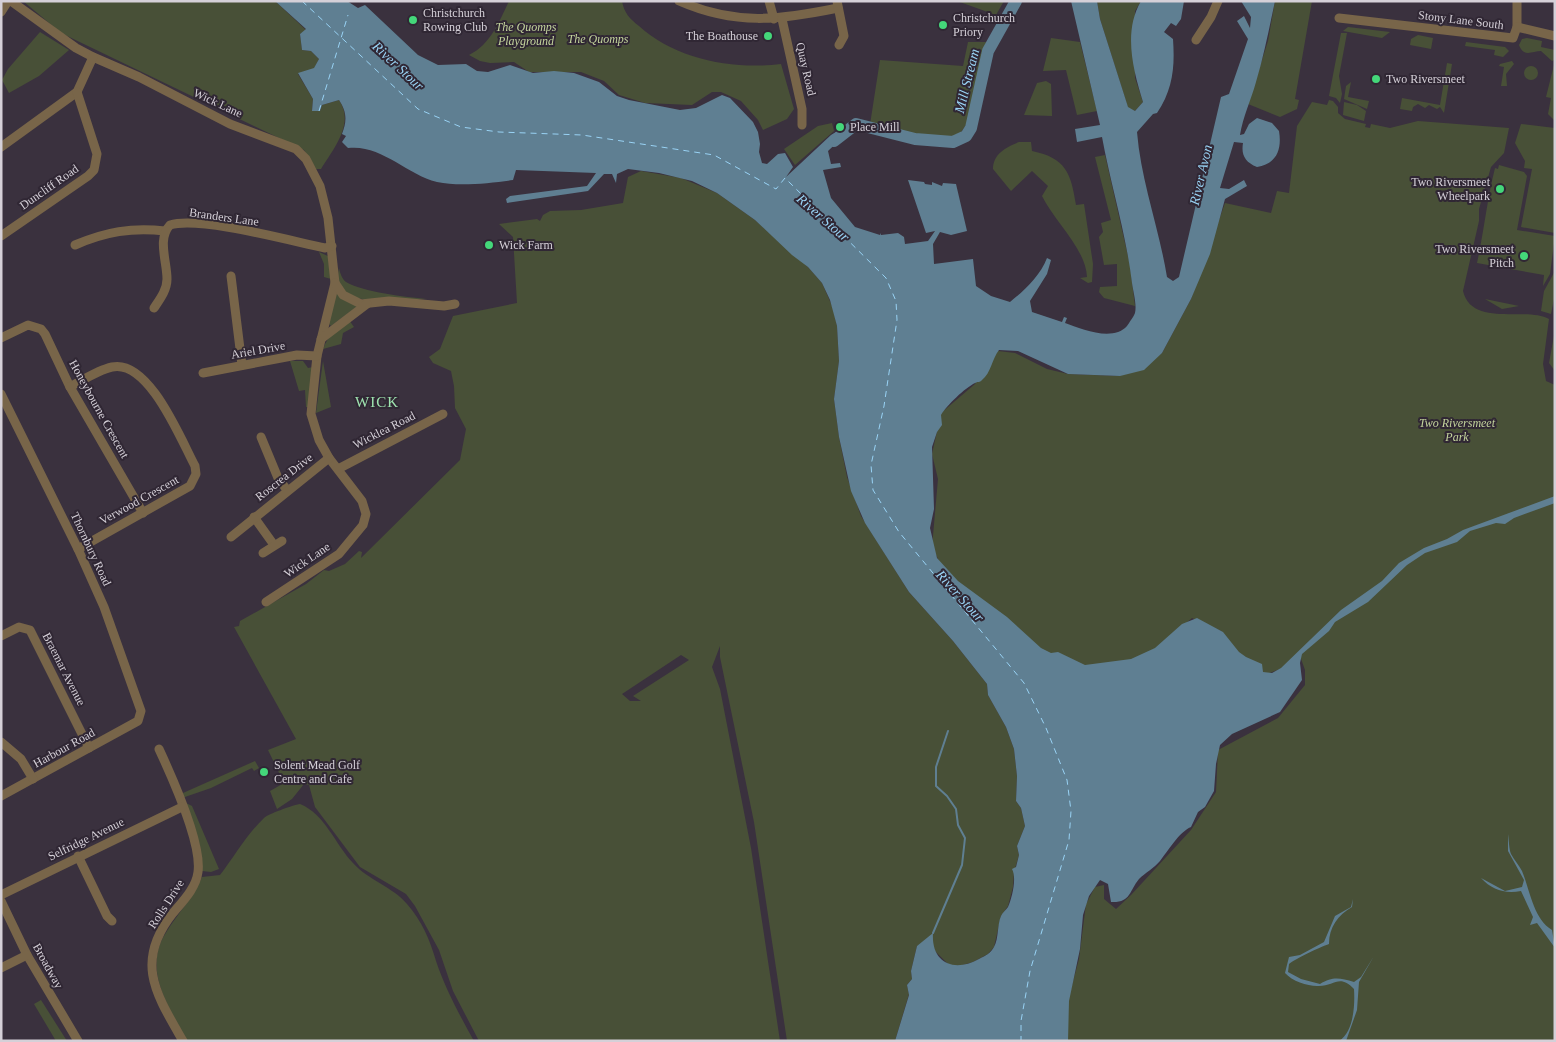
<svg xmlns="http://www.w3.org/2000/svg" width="1556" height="1042" font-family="Georgia,serif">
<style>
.green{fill:#485037;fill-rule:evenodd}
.water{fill:#5f7f92}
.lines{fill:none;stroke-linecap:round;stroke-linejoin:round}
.stream{stroke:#5f7f92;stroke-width:2}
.river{stroke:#5f7f92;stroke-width:12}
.ferry{stroke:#99d3f5;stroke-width:1;stroke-dasharray:6 5;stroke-linecap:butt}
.minor{stroke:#786549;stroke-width:9}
.poi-dot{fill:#44d77a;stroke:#302734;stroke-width:2}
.labels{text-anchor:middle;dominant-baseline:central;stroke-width:4;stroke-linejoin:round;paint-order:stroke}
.poi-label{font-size:12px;fill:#d5d0d8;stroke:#302734;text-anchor:start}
.street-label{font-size:12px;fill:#d5d0d8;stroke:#302734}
.park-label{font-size:12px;font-style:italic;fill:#c3d49c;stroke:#302734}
.water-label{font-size:14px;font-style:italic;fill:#99d3f5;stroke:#302734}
.quarter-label{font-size:15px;letter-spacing:1px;fill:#9fe4b0;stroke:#302734}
</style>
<rect width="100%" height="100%" fill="#3a313e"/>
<g class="green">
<path d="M 23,1 L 275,1 L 306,30 L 300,34 L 302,50 L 311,51 L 319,59 L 314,69 L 298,74 L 313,99 L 312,111 L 320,111 L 322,105 L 339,100 C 355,123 334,148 321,169 L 316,169 L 304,150 L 61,33 Z"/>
<path d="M 509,1 L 622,1 C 624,13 630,19 639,26 C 675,59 732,70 781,64 L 794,109 L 787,119 L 763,130 L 758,120 L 741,101 L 721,92 L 712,92 L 692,105 L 645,103 L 619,95 L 604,81 L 581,72 L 529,72 L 514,62 L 490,63 L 480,61 L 469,55 C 491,44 499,22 509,1 Z"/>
<polygon points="957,1 1004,1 996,15"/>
<polygon points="1097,1 1141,1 1135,11 1135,78 1143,102 1135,111 1128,108 1100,19"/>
<polygon points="1275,1 1312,1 1295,99 1299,100 1297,109 1280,117 1248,104 1268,41"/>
<polygon points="1348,27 1390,32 1382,38 1343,31"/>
<polygon points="40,32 69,50 39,76 9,93 2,80 8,69"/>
<polygon points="1341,33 1347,33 1339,76 1342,94 1340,103 1336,98 1329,96"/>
<polygon points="1418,35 1433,38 1431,49 1410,45 1411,39"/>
<polygon points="1051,38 1080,42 1097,111 1077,115 1066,70 1043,71"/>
<path d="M 1527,38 L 1542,41 L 1541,47 L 1555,50 L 1554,60 L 1552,61 L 1541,51 C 1532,51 1524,58 1519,45 L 1522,39 Z"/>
<polygon points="968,42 986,42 968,122 957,138 922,137 869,131 880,60 963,66"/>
<polygon points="1466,42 1505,47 1509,51 1503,57 1494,55 1495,50 1465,46"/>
<polygon points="1512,61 1514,64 1506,74 1507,86 1501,86 1504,67 1499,66 1500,64"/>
<polygon points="1555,61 1555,121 1548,114 1551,98 1546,97"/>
<polygon points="1447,63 1452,64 1444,113 1440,107 1437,109 1429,105 1425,108 1418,104 1413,107 1412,111 1400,109 1402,98 1440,105"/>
<circle cx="1531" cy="73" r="7"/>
<polygon points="1046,81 1051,84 1052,116 1024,115 1037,83"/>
<polygon points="1351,82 1348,97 1369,101 1367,109 1344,99 1346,86"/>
<path d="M 1329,100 L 1333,101 L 1338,107 L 1338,113 L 1345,119 L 1366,124 L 1365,127 L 1370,128 L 1371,124 L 1390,128 L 1418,121 L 1509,128 L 1504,153 L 1491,167 L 1479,209 L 1479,221 L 1463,291 C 1472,328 1526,306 1549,319 L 1543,364 L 1546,381 L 1555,385 L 1555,1041 L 1065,1041 L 1067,1004 L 1079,959 L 1086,904 L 1095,887 L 1104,885 L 1104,899 L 1116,909 L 1131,895 L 1191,830 L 1216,792 L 1218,750 L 1278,718 L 1305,685 L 1305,670 L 1300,656 L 1283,668 L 1264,675 L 1242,658 L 1221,631 L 1192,618 L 1157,649 L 1129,661 L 1091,670 L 1048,655 L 977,599 L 942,567 L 932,547 L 938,479 L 932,454 L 941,413 L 975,384 L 990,350 L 1015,353 L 1047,369 L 1068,374 L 1119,376 L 1162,353 L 1191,299 L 1225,203 L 1271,213 L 1277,191 L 1289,193 L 1297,126 L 1312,102 L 1327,105 Z"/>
<polygon points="1344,102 1357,105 1366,111 1364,121 1343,115"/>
<polygon points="832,123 834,131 795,165 784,149 818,126"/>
<polygon points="1521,124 1555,128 1555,233 1521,227 1532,169 1524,168 1525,161 1515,143"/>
<path d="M 1019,142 L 1031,142 L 1032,151 C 1066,158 1071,173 1076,205 L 1084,204 L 1093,264 L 1092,282 L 1088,283 L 1080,278 L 1087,277 C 1086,249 1054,221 1042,196 L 1048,186 L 1032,171 L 1011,191 L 993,169 C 993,154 1006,147 1019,142 Z"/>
<polygon points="1105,155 1130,265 1135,306 1104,298 1099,292 1100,287 1117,286 1117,264 1104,265 1099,237 1103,232 1101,223 1111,220 1095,157"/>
<path d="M 1499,165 L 1524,172 L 1527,176 L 1517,230 L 1555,236 L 1550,274 L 1543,286 L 1544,275 L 1477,263 C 1484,231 1487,200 1495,168 L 1498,169 Z"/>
<path d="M 641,171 L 681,178 L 717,193 L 755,220 L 808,267 L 822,283 L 833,308 L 837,326 L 839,361 L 834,399 L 839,437 L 847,477 L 861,516 L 909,592 L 953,641 L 987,684 L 988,695 L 1006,727 L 1014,749 L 1017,776 L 1016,801 L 1021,808 L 1025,826 L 1017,846 L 1019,855 L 1014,872 L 1013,887 L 1008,906 L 1001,916 L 994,947 L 988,954 L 973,962 L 956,967 L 948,964 L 935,951 L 932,942 L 917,946 L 911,971 L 912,979 L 907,985 L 909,994 L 895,1041 L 787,1041 L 754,822 L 720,657 L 720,646 L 712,667 L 720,689 L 751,848 L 780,1041 L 479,1041 L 453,991 L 439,950 L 415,906 L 406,894 L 360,867 L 315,807 L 309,785 L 304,784 L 292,799 L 277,809 L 270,791 L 284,783 L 268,750 L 296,739 L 234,627 L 239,626 L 240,621 L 306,584 L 324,570 L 329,571 L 345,564 L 359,551 L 362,552 L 361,558 L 460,460 L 466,429 L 455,408 L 454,386 L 451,371 L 433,363 L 429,357 L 440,349 L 453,316 L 517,303 L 513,237 L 499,224 L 537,219 L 540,221 L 543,215 L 550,211 L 581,210 L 623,203 L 628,177 ZM 681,655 L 689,660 L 633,696 L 641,701 L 630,701 L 622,694 Z"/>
<polygon points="319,252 330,257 331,279 324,277 324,264"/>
<path d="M 339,268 C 340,273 342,279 346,282 C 362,292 407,297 426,299 C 402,300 329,312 339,268 Z"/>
<polygon points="1555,271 1555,294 1551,314 1541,311 1544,291"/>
<polygon points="336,291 359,305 331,326 329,324"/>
<polygon points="1485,299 1519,306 1502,309"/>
<path d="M 349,320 L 354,327 L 343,333 L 341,344 L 323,349 C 328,335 338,328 349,320 Z"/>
<polygon points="1555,330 1555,371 1549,363"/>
<polygon points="290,361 303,361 308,368 313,367 308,407 306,407 305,390 299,391"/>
<polygon points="323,361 331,407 316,413"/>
<polygon points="255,761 259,768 254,771 252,768 211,788 182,798 183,793"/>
<polygon points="184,802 192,806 219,869 211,872 202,871 200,846"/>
<path d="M 300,804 C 325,814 335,844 353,863 C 368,880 393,887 407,904 C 422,921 430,940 436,961 C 445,988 460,1016 474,1041 L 187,1041 C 169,1007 141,969 167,931 C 179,912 193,898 202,877 L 220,875 C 234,857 247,834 264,818 C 268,814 293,805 300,804 Z"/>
<polygon points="41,1000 67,1041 56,1041 34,1004"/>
</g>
<g class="water">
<path d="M 275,1 L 347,1 L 358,8 L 365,5 L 418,55 L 438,65 L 466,64 L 477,71 L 488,72 L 510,65 L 533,73 L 554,71 L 574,73 L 599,82 L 617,96 L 629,100 L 680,110 L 696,108 L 722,95 L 730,98 L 753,122 L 758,132 L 760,144 L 759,152 L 762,163 L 767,164 L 778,154 L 785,153 L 793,167 L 786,177 L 831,135 L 838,131 L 839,133 L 834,140 L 845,130 L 847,133 L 828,151 L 831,164 L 840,163 L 841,167 L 823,170 L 831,198 L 855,227 L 880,235 L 880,233 L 881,235 L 898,233 L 904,237 L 905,244 L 928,241 L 935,231 L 926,233 L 908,180 L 924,182 L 925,184 L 932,185 L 932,182 L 942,186 L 943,183 L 956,184 L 967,231 L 951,235 L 940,232 L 933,244 L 934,264 L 973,259 L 976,286 L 991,296 L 1010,302 C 1025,290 1040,276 1047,258 L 1051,260 L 1047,274 L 1030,301 L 1032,312 L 1062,322 L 1064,317 L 1067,318 L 1065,323 C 1081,329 1113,342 1127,326 C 1129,323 1134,316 1135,313 C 1137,304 1133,291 1132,283 C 1126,233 1111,186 1102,137 L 1077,142 L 1075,129 L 1100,125 L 1071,1 L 1097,1 L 1100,19 L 1128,107 L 1135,111 L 1143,102 C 1133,69 1123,32 1141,1 L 1184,1 L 1181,19 L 1176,26 L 1171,23 L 1164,32 L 1173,39 C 1175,67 1173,89 1157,113 L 1153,114 L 1137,132 C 1141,181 1159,228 1167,277 L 1173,281 L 1179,277 L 1221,97 L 1229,94 L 1248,39 L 1237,21 L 1244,16 L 1250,28 L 1251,17 L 1241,1 L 1275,1 C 1269,29 1264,55 1256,82 C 1251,100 1243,116 1240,135 L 1244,134 L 1249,124 L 1257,118 L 1272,123 L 1279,131 C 1282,149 1277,164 1257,167 C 1245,162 1241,155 1243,143 L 1234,142 L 1220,188 L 1229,189 L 1244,180 L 1247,186 L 1225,199 L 1210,254 L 1191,299 L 1162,353 L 1144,370 L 1120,376 L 1068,374 L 1018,351 L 999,350 C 992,359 991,373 982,380 C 979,383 979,381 975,383 C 965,388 947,405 941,415 L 942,425 L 937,432 L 932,447 L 934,509 L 930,528 L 937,558 L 958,581 L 1007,617 L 1041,648 L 1051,653 L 1058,652 L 1085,665 L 1131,659 L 1155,648 L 1182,624 L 1197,618 L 1223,632 L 1239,652 L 1246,657 L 1262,664 L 1263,672 L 1272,673 L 1281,668 L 1341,610 L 1382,581 L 1399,563 L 1424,548 L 1447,539 L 1463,530 L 1555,496 L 1555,503 L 1514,518 L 1505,524 L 1496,523 L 1470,531 L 1457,542 L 1425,553 L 1407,565 L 1368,602 L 1335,622 L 1329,631 L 1302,654 L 1300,663 L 1302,680 L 1280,712 L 1232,734 L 1220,745 L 1216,764 L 1214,791 L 1205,807 L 1198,812 L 1191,827 C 1179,832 1168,851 1160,861 C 1154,868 1145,873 1139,879 C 1129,891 1131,903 1111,902 L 1108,884 L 1100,880 L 1089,896 L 1083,915 L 1080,949 L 1069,1001 L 1068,1041 L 895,1041 L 909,995 L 907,985 L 912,979 L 911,971 L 917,946 L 933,933 C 931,963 954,973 979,959 C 985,956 991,953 994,947 C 999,938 997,925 1001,916 C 1002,913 1006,910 1008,907 C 1012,898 1017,878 1012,869 L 1016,867 L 1019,855 L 1017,846 L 1025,826 L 1021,808 L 1016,801 L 1017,776 L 1014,749 L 1006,727 L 988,695 L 987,684 L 953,641 L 909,592 L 865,523 L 851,491 L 839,437 L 834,399 L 839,361 L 837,326 L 830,300 L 822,283 L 808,267 L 792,255 L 755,220 L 717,193 L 692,181 L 659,173 L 628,169 L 617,174 L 616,183 L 612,174 L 604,174 L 588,191 L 507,203 L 506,199 L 510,196 L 587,186 L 596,173 L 516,170 L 513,180 C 490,183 460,187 437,182 C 406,174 381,144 348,148 L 342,142 L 346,136 L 342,134 C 347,121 347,112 339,100 L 322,105 L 320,111 L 312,111 L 313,99 L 298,73 L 314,68 L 319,59 L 311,51 L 302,50 L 300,34 L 306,29 Z"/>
<path d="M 1508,834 C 1509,841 1509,849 1511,854 C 1514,860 1519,865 1522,871 C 1530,890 1533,918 1552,930 L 1555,948 L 1537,923 L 1530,925 L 1533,917 L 1521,891 C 1505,894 1492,890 1481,878 L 1505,891 L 1522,887 L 1524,880 L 1508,851 Z"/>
<path d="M 1353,899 L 1352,907 C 1338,915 1329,927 1329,944 C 1320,947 1295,959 1289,964 L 1288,972 L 1301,979 L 1320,984 C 1333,976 1340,978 1354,982 L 1361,977 L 1374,956 L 1359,982 L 1357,1010 L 1346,1041 L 1339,1041 C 1354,1032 1355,1004 1354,989 C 1339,973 1334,987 1317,986 C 1307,986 1292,981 1285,973 L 1289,957 L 1300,955 L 1324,942 L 1335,916 L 1351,907 Z"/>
</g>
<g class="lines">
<polyline class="stream" points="933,933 962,865 965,838 958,825 956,809 947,796 936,786 936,767 948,731"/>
<polyline class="river" points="834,141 856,124 915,139 953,142 966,136 971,128 988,51 1016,1"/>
<g class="ferry">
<polyline points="302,1 418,109 461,127 499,132 582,135 714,155 776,189 785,178 886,278 896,301 897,320 884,406 871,465 873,490 899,532 1024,683 1046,728 1067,780 1071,811 1069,840 1030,971 1021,1021 1021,1041"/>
<polyline points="319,111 348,15"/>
</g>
<g class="minor">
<polyline points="11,1 76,48 93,57 139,77 230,124 296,149 306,159 320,186 328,218 335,283 317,356 311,414 319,440 329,458 362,501 366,514 363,525 339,554 266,602"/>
<path d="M 679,1 C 736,26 779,20 838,8"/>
<polyline points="769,1 774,19"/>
<polyline points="837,1 844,36 839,45"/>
<polyline points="1,12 8,1"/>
<polyline points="1339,18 1513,38 1517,27 1517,1"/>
<polyline points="782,19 802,109 802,125"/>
<polyline points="1517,27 1555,36"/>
<polyline points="1196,40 1211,17 1218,1"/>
<polyline points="1,147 77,92 93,57"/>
<polyline points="1,236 88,176 94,170 97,154 77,92"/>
<path d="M 75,245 C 105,232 132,227 165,231"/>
<polyline points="231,276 242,365"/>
<polyline points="335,283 343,295 361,304 389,301 444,306 455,304"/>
<path d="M 154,308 C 160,299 167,290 167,279 C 167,261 157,239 170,225 C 200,216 291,241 325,248 L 332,246"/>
<polyline points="1,338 28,325 41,329 45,334 70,387 143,513"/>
<polyline points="321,339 367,304"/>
<polyline points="203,373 297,355 317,356"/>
<path d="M 70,387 C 83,380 98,370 112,367 C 149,359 181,440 195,466 L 196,474 L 190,486 L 78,549"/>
<polyline points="1,394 78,549 104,607 141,711 138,721 1,796"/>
<polyline points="261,437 278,478 287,490"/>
<polyline points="338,469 443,414"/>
<polyline points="254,517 274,545"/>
<polyline points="231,537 329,458"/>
<polyline points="263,553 282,541"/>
<polyline points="1,636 19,627 30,630 89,748"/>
<polyline points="1,742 21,759 33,779"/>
<path d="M 159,749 C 172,777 202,843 198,872 C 196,888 183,901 173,913 C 134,962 156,994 183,1041"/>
<polyline points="78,856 107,916 112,921"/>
<polyline points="1,895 182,807"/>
<polyline points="1,901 27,955 78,1041"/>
<polyline points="1,968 27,955"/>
</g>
</g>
<g class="poi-dot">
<circle cx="413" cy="20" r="5"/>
<circle cx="943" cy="25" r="5"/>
<circle cx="768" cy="36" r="5"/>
<circle cx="1376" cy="79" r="5"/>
<circle cx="840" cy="127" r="5"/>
<circle cx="1500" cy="189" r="5"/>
<circle cx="489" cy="245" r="5"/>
<circle cx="1524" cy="256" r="5"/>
<circle cx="264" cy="772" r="5"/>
</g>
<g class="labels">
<g class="poi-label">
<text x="423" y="13">Christchurch<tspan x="423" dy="14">Rowing Club</tspan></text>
<text x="953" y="18">Christchurch<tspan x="953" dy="14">Priory</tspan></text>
<text x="758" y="36" text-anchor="end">The Boathouse</text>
<text x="1386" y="79">Two Riversmeet</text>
<text x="850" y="127">Place Mill</text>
<text x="1490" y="182" text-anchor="end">Two Riversmeet<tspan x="1490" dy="14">Wheelpark</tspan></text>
<text x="499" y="245">Wick Farm</text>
<text x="1514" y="249" text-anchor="end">Two Riversmeet<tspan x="1514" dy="14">Pitch</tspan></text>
<text x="274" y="765">Solent Mead Golf<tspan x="274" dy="14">Centre and Cafe</tspan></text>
</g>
<g class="street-label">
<text transform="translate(1461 20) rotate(7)">Stony Lane South</text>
<text transform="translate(806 69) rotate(77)">Quay Road</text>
<text transform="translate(218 103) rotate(25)">Wick Lane</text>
<text transform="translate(49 187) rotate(-35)">Duncliff Road</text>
<text transform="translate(224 217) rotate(8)">Branders Lane</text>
<text transform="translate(258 350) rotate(-10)">Ariel Drive</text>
<text transform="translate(99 409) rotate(61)">Honeybourne Crescent</text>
<text transform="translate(384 430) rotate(-27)">Wicklea Road</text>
<text transform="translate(284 477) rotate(-38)">Roscrea Drive</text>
<text transform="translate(139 500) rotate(-29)">Verwood Crescent</text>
<text transform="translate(91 549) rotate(65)">Thornbury Road</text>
<text transform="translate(307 560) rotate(-34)">Wick Lane</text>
<text transform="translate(64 669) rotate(63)">Braemar Avenue</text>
<text transform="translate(64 748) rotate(-29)">Harbour Road</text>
<text transform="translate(86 839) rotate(-26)">Selfridge Avenue</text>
<text transform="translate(166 904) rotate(-57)">Rolls Drive</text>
<text transform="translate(48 966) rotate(61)">Broadway</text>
</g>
<g class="park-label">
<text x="526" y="27">The Quomps<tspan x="526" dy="14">Playground</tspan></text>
<text x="598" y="39">The Quomps</text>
<text x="1457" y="423">Two Riversmeet<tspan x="1457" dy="14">Park</tspan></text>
</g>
<g class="water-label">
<text transform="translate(398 66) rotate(43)">River Stour</text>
<text transform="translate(967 81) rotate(-76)">Mill Stream</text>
<text transform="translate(1201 175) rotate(-77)">River Avon</text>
<text transform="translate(823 218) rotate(41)">River Stour</text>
<text transform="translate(960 596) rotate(48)">River Stour</text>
</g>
<g class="quarter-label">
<text x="377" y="402">WICK</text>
</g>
</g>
<rect width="1556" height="1042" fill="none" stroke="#d5d0d8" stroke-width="5"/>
</svg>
